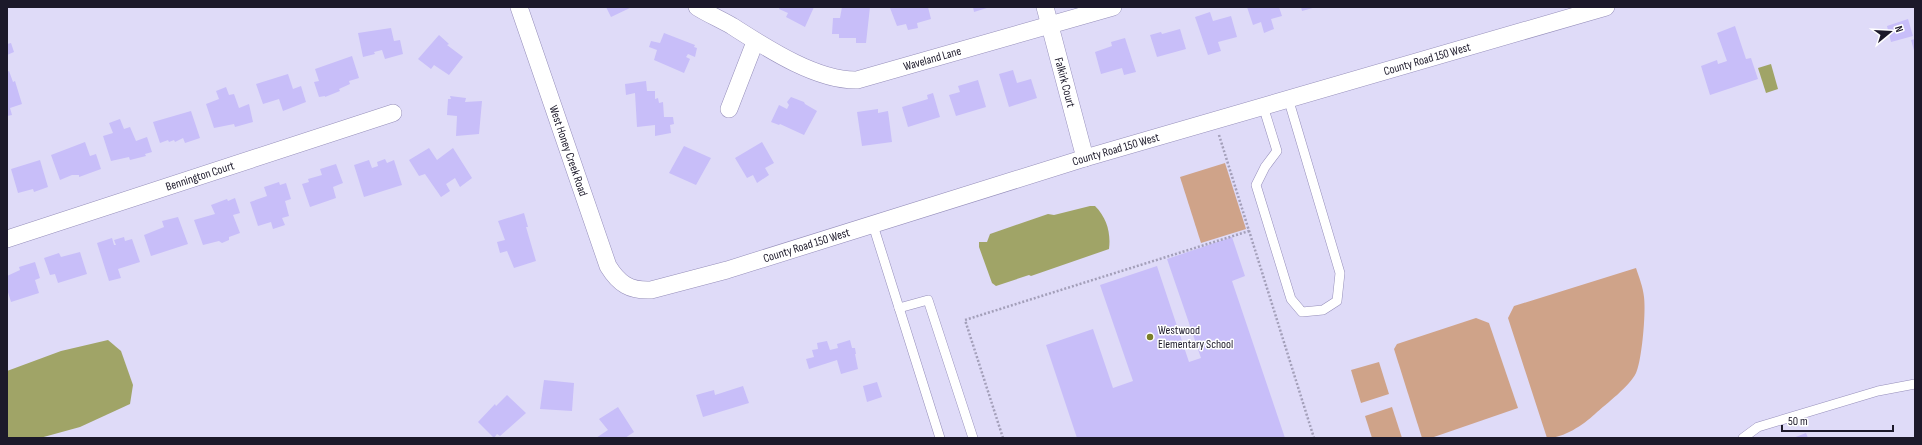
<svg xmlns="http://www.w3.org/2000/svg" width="1922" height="445" font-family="'Sofia Sans Condensed',sans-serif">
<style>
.green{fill:#cfa389}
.water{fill:#a0a467}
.building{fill:#c8bef9}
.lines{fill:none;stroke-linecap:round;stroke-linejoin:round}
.lane-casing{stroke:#958eba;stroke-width:10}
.street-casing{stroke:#958eba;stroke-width:18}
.path{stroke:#a39fb9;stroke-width:2.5;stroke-dasharray:2 2;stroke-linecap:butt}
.lane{stroke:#fff;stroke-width:9}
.street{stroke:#fff;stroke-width:17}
.poi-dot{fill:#7b7f29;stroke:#fff;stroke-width:1.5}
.labels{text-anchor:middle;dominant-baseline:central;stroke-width:3;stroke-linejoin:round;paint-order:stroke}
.street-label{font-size:12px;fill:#1c192a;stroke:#fff}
.poi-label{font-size:12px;fill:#1c192a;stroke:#fff;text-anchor:start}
</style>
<rect width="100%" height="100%" fill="#dfdbf8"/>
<g class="green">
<polygon points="1225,163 1246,229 1201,243 1180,177"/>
<path d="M 1636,268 C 1639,277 1643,287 1644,297 C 1646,312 1642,360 1636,373 C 1630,386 1606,404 1595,414 C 1583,425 1564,438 1547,438 L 1508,318 L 1514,306 Z"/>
<polygon points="1476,318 1489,323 1518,408 1431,438 1422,438 1394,349 1397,344"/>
<polygon points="1379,362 1389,394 1361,403 1351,370"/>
<polygon points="1392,407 1402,438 1372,438 1365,416"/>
</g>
<g class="water">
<polygon points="1771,64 1778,89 1766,93 1758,68"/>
<path d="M 1090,206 L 1095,206 C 1107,218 1111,233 1109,249 L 1031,276 L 1029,275 L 996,286 L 992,283 L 979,247 L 979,242 L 987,242 L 990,234 L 1048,214 L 1054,215 Z"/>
<polygon points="108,340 121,351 133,385 130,404 80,427 40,438 7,438 7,371 61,351"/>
</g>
<g class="building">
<polygon points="606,7 632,7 611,17"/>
<polygon points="780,7 814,7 805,27 786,17 788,13 779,9"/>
<polygon points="842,7 870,7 866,43 856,43 856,38 839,38 839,34 832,34 833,18 840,18"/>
<polygon points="894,7 928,7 931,19 917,23 918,28 908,30 906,24 897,26 890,8"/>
<polygon points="973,7 990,7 974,12"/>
<polygon points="1247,7 1279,7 1282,16 1271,19 1274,29 1264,33 1261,22 1253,25"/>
<polygon points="1301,7 1316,7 1302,11"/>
<polygon points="1210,12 1213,21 1231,16 1237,37 1218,42 1221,51 1208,55 1195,17"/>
<polygon points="1908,19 1913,36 1891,42 1887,26"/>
<polygon points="1735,26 1746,59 1751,58 1758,79 1710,95 1701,66 1717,60 1718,64 1727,61 1717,33"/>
<polygon points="391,28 394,41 400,40 403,54 385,59 382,50 374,52 375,54 363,57 358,33"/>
<polygon points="1180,29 1186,49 1157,57 1150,35 1161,32 1162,34"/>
<polygon points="664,33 695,45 694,47 697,48 695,57 688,54 686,57 690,59 684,73 654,60 657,50 649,47 651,41 660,43"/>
<polygon points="439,35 449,44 447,45 463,57 449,75 434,65 431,69 418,59"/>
<polygon points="1125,38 1136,72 1124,75 1122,68 1101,74 1095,52 1112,46 1111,42"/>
<polygon points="1915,39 1915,54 1911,40"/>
<polygon points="11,43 14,52 7,55 7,44"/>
<polygon points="352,56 359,78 349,81 350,84 339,89 340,91 325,97 325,96 319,97 314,82 319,81 315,69"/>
<polygon points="1013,70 1017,83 1031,79 1037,98 1009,107 999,74"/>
<polygon points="9,71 13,82 15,81 22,104 10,108 12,115 7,116 7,72"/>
<polygon points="288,74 293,89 301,86 306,102 283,111 279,99 263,104 256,84"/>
<polygon points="978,80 986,107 956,116 949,95 960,92 958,86"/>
<polygon points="646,81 647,91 655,91 655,99 658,98 659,103 663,102 664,117 673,117 674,124 670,125 671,133 655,136 655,125 637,127 635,93 626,95 625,84"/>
<polygon points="226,87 229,95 234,94 239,108 249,104 253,122 235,127 234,124 214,128 206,104 219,99 216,91"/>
<polygon points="933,93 940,117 908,127 902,107 928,99 927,95"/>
<polygon points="450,96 466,98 465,102 482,101 479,134 456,136 457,116 447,115 448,99 451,99"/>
<polygon points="791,97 804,102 805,104 817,111 804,135 780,124 779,125 771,122 779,105 787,109 789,105 787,102"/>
<polygon points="878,109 878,113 888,111 892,142 862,146 857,112"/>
<polygon points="191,111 200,138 185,143 183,138 175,142 174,140 169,142 168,140 160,143 153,122"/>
<polygon points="120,119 124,129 130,127 136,141 147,137 152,152 145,154 146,156 130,160 129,157 111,161 103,136 113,133 109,123"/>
<polygon points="85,142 90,156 96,154 101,169 79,177 79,175 72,175 60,180 51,155"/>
<polygon points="762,142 774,163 765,168 769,175 757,183 753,175 747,178 735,158"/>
<polygon points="684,146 711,158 696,185 669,173"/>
<polygon points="429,148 437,160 453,148 472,178 460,187 455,178 446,184 450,191 441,197 425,174 419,176 409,160"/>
<polygon points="385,159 387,163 394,160 402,185 364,197 354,165 369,160 372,168 378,166 377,162"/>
<polygon points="40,160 48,187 34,192 33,189 18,193 11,169"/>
<polygon points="336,164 343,183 333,187 336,198 310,207 302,184 309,182 308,179 322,175 320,169"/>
<polygon points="279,182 280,185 286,183 291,199 285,201 289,216 282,218 285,225 273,229 271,222 258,226 250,202 267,196 264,187"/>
<polygon points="235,198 240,213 233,215 240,233 229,237 229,240 222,243 219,241 203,245 194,220 215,214 211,205 227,199 228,201"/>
<polygon points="524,213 528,227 526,227 536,261 514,268 507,251 500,253 497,242 505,240 498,221"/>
<polygon points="178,217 188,244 151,256 144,235 164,227 162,221"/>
<polygon points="124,237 125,241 132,239 140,262 118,269 121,278 109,281 97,243 112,238 114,245 116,245 114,240"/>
<polygon points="1232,237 1245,276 1232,281 1285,438 1077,438 1046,345 1093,329 1113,388 1133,381 1100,285 1157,266 1189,362 1201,358 1167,259"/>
<polygon points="80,252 87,274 58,283 55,274 50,275 44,258 59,253 61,257"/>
<polygon points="35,262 40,278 35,280 39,293 11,302 7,289 7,276 20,270 19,267"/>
<polygon points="850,340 852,348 855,348 856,354 855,354 858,369 841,374 837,360 809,369 806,359 814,357 812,350 818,349 817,343 827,341 830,350 838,348 837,344"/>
<polygon points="544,380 574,383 572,411 540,409"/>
<polygon points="877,382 882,397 867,402 863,386"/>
<polygon points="743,386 749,403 703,417 696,395 714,390 715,395"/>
<polygon points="507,395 526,413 500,436 497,434 494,438 478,422 495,404 496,406"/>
<polygon points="618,407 634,432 625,438 596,438 608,430 599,419"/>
<polygon points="1806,433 1808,438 1793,438"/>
</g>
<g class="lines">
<g class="lane-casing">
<g id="lane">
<polyline points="1263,106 1277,151 1265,167 1256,185 1291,299 1302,312 1323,310 1337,301 1340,273 1288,98"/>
<polyline points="873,225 940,438"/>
<polyline points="899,308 928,300 973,438"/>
<polyline points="1743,438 1758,427 1878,391 1915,384"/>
</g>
</g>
<g class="street-casing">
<g id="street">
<path id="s1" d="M 519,7 L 608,266 C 619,284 630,291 651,290 L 727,270 L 1085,158 L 1606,7"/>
<path id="s2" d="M 697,7 C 708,14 720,19 732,26 C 765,47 816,81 857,80 L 1113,7"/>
<path id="s3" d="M 1045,7 L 1085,158"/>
<polyline points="729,109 755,42"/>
<path id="s4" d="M 7,239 L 393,113"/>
</g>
</g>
<g class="path">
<polyline points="1219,135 1314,438"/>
<polyline points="1003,438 965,320 1249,231"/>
</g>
<use href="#lane" class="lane"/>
<use href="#street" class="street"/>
</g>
<circle class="poi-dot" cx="1150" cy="337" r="4"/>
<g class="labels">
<g class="street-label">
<text stroke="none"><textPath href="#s1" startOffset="1136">County Road 150 West</textPath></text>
<text stroke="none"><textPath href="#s2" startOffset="256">Waveland Lane</textPath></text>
<text stroke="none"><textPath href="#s3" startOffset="78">Falkirk Court</textPath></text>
<text stroke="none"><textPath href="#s1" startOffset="812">County Road 150 West</textPath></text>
<text stroke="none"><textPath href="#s1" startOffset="152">West Honey Creek Road</textPath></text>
<text stroke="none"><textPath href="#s4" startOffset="203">Bennington Court</textPath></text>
<text stroke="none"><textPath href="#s1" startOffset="488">County Road 150 West</textPath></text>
</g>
<g class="poi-label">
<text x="1158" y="330">Westwood<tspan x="1158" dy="14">Elementary School</tspan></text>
</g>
</g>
<rect width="1922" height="445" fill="none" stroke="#1c192a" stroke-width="16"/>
<g transform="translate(1890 32) rotate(72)" stroke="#ffffff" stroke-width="3" paint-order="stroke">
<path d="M0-3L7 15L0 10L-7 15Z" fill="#1c192a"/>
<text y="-6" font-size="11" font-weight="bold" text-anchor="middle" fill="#1c192a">N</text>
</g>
<path d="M1782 425v6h111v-6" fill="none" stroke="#1c192a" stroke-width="2"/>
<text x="1788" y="425" font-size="12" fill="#1c192a" stroke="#ffffff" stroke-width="3" paint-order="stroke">50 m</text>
</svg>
